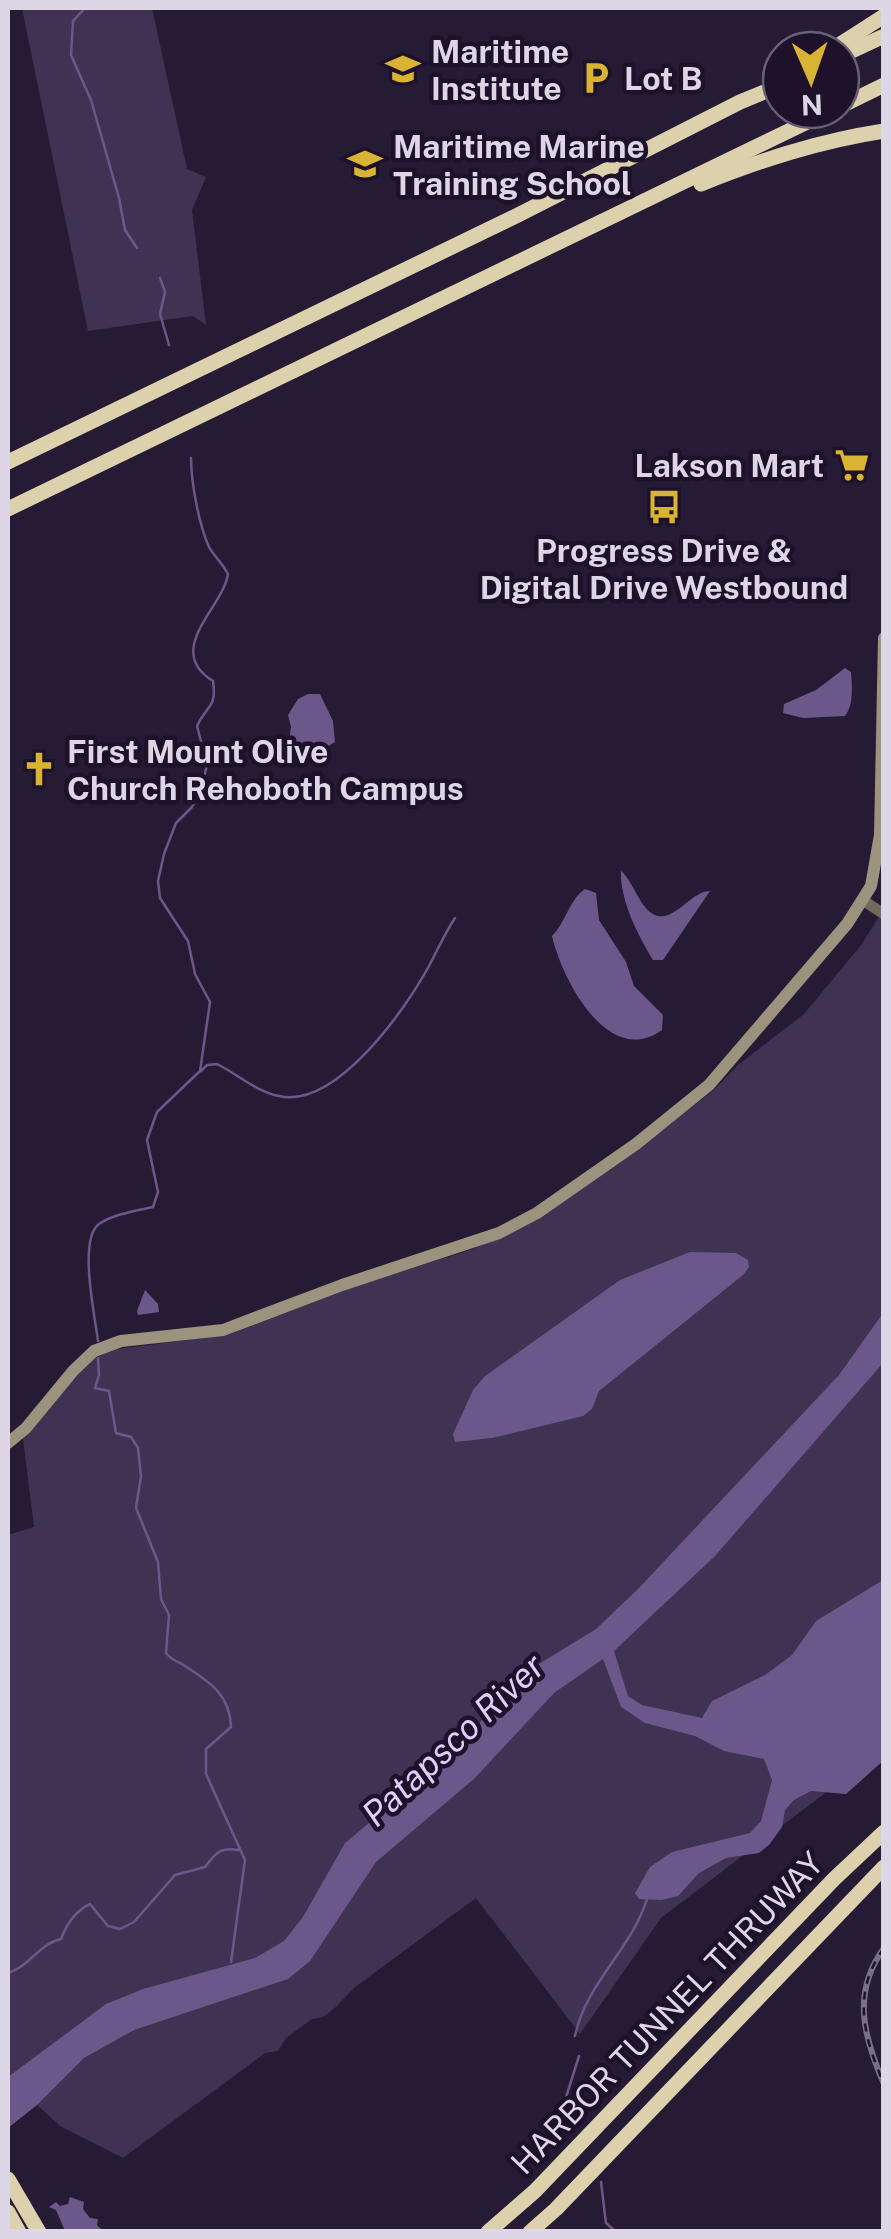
<svg xmlns="http://www.w3.org/2000/svg" width="891" height="2239" font-family="'Public Sans',sans-serif">
<style>
.green{fill:#403253}
.water{fill:#6c578a}
.lines{fill:none;stroke-linecap:round;stroke-linejoin:round}
.stream{stroke:#6c578a;stroke-width:2.5}
.tertiary{stroke:#6e6a5c;stroke-width:11}
.secondary{stroke:#9b937d;stroke-width:12}
.motorway{stroke:#dcd0ad;stroke-width:15}
.rail-casing{stroke:#787086;stroke-width:6}
.rail{stroke:#1d122a;stroke-width:2.5;stroke-dasharray:8;stroke-linecap:butt}
.labels{text-anchor:middle;dominant-baseline:central;stroke-width:9;stroke-linejoin:round;paint-order:stroke}
.poi-label{font-size:32px;font-weight:bold;fill:#dcd6e7;stroke:#1d122a;text-anchor:start}
.street-label{font-size:32px;fill:#dcd6e7;stroke:#1d122a}
.water-label{font-size:35px;font-style:italic;fill:#dfcdfc;stroke:#1d122a}
</style>
<rect width="100%" height="100%" fill="#261b35"/>
<g class="green">
<polygon points="22,8 152,8 187,169 206,177 192,210 206,325 193,316 88,331"/>
<polygon points="883,910 883,1749 661,1918 580,2034 476,1898 355,1987 336,2007 323,2017 312,2019 286,2038 278,2051 265,2053 123,2158 60,2126 37,2105 8,2097 8,1535 34,1527 23,1439 86,1364 110,1350 226,1335 344,1290 470,1250 540,1217 664,1129 714,1090 738,1065 804,1014 862,944"/>
</g>
<g class="water">
<path d="M 845,668 L 851,672 C 852,686 854,705 845,716 L 803,718 L 783,713 L 784,704 L 816,690 Z"/>
<polygon points="308,694 320,694 333,721 335,742 322,750 292,754 288,749 291,727 288,715 298,699"/>
<path d="M 621,871 C 634,881 640,912 658,916 C 677,919 692,891 710,891 L 663,960 L 653,960 C 638,935 620,901 621,871 Z"/>
<path d="M 585,889 L 596,893 L 599,920 L 626,962 L 634,986 L 663,1015 L 662,1030 C 608,1069 562,979 552,936 C 566,922 569,900 585,889 Z"/>
<polygon points="690,1252 736,1253 748,1260 749,1267 743,1275 599,1391 592,1409 583,1416 492,1438 455,1442 453,1434 473,1390 485,1376 620,1280"/>
<polygon points="145,1290 158,1304 159,1312 138,1315 137,1311"/>
<polygon points="883,1313 883,1363 715,1556 614,1651 628,1696 642,1705 702,1718 712,1701 765,1675 792,1655 816,1621 883,1580 883,1761 846,1794 811,1791 794,1800 785,1810 782,1827 769,1845 759,1853 726,1858 699,1873 678,1896 662,1900 639,1899 635,1893 650,1867 672,1852 750,1833 761,1821 772,1780 764,1759 724,1751 695,1736 645,1723 621,1707 603,1659 554,1693 475,1778 376,1862 310,1961 288,1979 134,2030 84,2058 37,2105 8,2128 8,2077 106,2004 143,1989 255,1958 284,1941 303,1917 345,1843 451,1755 514,1684 539,1664 596,1629 638,1589 839,1375"/>
<polygon points="70,2197 84,2202 83,2209 90,2218 98,2219 97,2225 103,2231 65,2231 56,2210 49,2207 56,2202 60,2206 68,2204"/>
</g>
<g class="lines">
<g class="stream">
<polyline points="85,8 73,21 71,55 91,100 119,198 125,230 137,248"/>
<polyline points="160,278 165,292 160,314 169,345"/>
<path d="M 201,1071 L 207,1065 L 217,1064 C 237,1074 257,1092 279,1096 C 336,1109 405,1010 429,966 C 438,949 445,933 455,918"/>
<path d="M 98,1341 C 95,1316 78,1239 99,1224 C 114,1214 135,1211 153,1207 L 158,1192 L 147,1140 L 157,1112 L 200,1071 L 210,1002 L 195,974 L 188,941 L 160,898 L 158,881 L 164,854 L 176,823 L 192,807 L 202,787 L 207,764 L 197,726 C 207,704 217,709 213,681 C 163,650 223,608 228,574 C 223,564 214,556 209,547 C 199,525 191,482 191,458"/>
<path d="M 98,1358 L 99,1375 L 95,1388 L 109,1391 L 116,1433 L 131,1437 L 138,1448 L 141,1476 L 136,1508 L 158,1562 L 161,1599 L 169,1615 L 166,1653 C 172,1661 178,1661 185,1666 C 210,1682 230,1695 231,1727 L 206,1749 L 206,1774 L 245,1860 L 231,1962"/>
<path d="M 8,1973 C 29,1967 40,1943 61,1939 C 67,1923 75,1911 90,1904 L 108,1926 L 120,1929 L 134,1922 L 175,1875 L 205,1867 C 216,1852 221,1847 239,1850"/>
<path d="M 575,2036 C 586,1983 631,1950 647,1899"/>
<polyline points="563,2120 562,2110 579,2056"/>
<polyline points="601,2182 606,2223 616,2232"/>
</g>
<polyline class="tertiary" points="864,901 884,914"/>
<polyline class="secondary" points="8,1443 26,1428 73,1371 94,1351 121,1341 223,1330 342,1285 499,1233 537,1213 636,1144 709,1085 847,924 871,886 880,835 884,638"/>
<g class="motorway">
<polyline points="831,50 884,16"/>
<polyline points="841,56 884,36"/>
<polyline points="841,106 884,85"/>
<path d="M 701,184 C 761,160 819,141 884,131"/>
<polyline points="8,462 518,215 740,102 781,85"/>
<polyline points="8,509 832,110"/>
<polyline points="8,2179 39,2232"/>
<polyline points="8,2212 19,2232"/>
<polyline points="488,2232 535,2191 834,1879 884,1832"/>
<polyline points="530,2232 556,2209 884,1867"/>
</g>
<g class="rail-casing">
<path id="rail" d="M 884,1948 C 851,1993 864,2038 884,2084"/>
</g>
<use href="#rail" class="rail"/>
</g>
<defs>
<g id="school-bare" transform="scale(2.7)"><path d="M0-5L7-2L0 1L-7-2ZM-4 1L0 2.5L4 1V4Q0 6-4 4Z" fill="#d9b434" stroke="#1d122a" stroke-width="2.5" paint-order="stroke"/></g>
<g id="parking-bare" transform="scale(2.7)"><path d="M-3.5-5.5H1a3.5 3.5 0 0 1 0 7H-1V5.5H-3.5ZM-1-3.4V-.6H.8a1.4 1.4 0 0 0 0-2.8Z" fill="#d9b434" stroke="#1d122a" stroke-width="2.5" paint-order="stroke"/></g>
<g id="supermarket-bare" transform="scale(2.7)"><path d="M-6-5.5h2.5l.6 2H6L4.5 2H-2.5L-4.4-4H-6ZM-1.5 3.2a1.3 1.3 0 1 0 .1 0ZM3 3.2a1.3 1.3 0 1 0 .1 0Z" fill="#d9b434" stroke="#1d122a" stroke-width="2.5" paint-order="stroke"/></g>
<g id="bus-bare" transform="scale(2.7)"><path d="M-5-6H5V4H4V6H2V4H-2V6H-4V4H-5ZM-3.5-4V0h7V-4ZM-3.5 1.2v1.5H-2V1.2ZM2 1.2v1.5H3.5V1.2Z" fill="#d9b434" stroke="#1d122a" stroke-width="2.5" paint-order="stroke"/></g>
<g id="church-bare" transform="scale(2.7)"><path d="M-1.2-6h2.4v3.5h3.3v2.4h-3.3V6h-2.4V-.1h-3.3v-2.4h3.3Z" fill="#d9b434" stroke="#1d122a" stroke-width="2.5" paint-order="stroke"/></g>
</defs>
<g fill-rule="evenodd">
<use href="#school-bare" x="403" y="69"/>
<use href="#parking-bare" x="596" y="78"/>
<use href="#school-bare" x="365" y="164"/>
<use href="#supermarket-bare" x="852" y="465"/>
<use href="#bus-bare" x="664" y="507"/>
<use href="#church-bare" x="39" y="769"/>
</g>
<g class="labels">
<g class="poi-label">
<text x="431" y="51">Maritime<tspan x="431" dy="37">Institute</tspan></text>
<text x="624" y="78">Lot B</text>
<text x="393" y="146">Maritime Marine<tspan x="393" dy="37">Training School</tspan></text>
<text x="824" y="465" text-anchor="end">Lakson Mart</text>
<text x="664" y="550" text-anchor="middle">Progress Drive &amp;<tspan x="664" dy="37">Digital Drive Westbound</tspan></text>
<text x="67" y="751">First Mount Olive<tspan x="67" dy="37">Church Rehoboth Campus</tspan></text>
</g>
<g class="street-label">
<text transform="translate(667 2013) rotate(-46)">HARBOR TUNNEL THRUWAY</text>
</g>
<g class="water-label">
<text transform="translate(453 1740) rotate(-43)">Patapsco River</text>
</g>
</g>
<rect width="891" height="2239" fill="none" stroke="#dcd6e7" stroke-width="20"/>
<g transform="translate(811 80) rotate(178)"><circle r="48" fill="#1d122a" stroke="#696076" stroke-width="2.5"/>
<path d="M0-8L18 38L0 25L-18 38Z" fill="#d9b434"/>
<text y="-15" font-size="28" font-weight="bold" text-anchor="middle" fill="#dcd6e7">N</text>
</g>
</svg>
